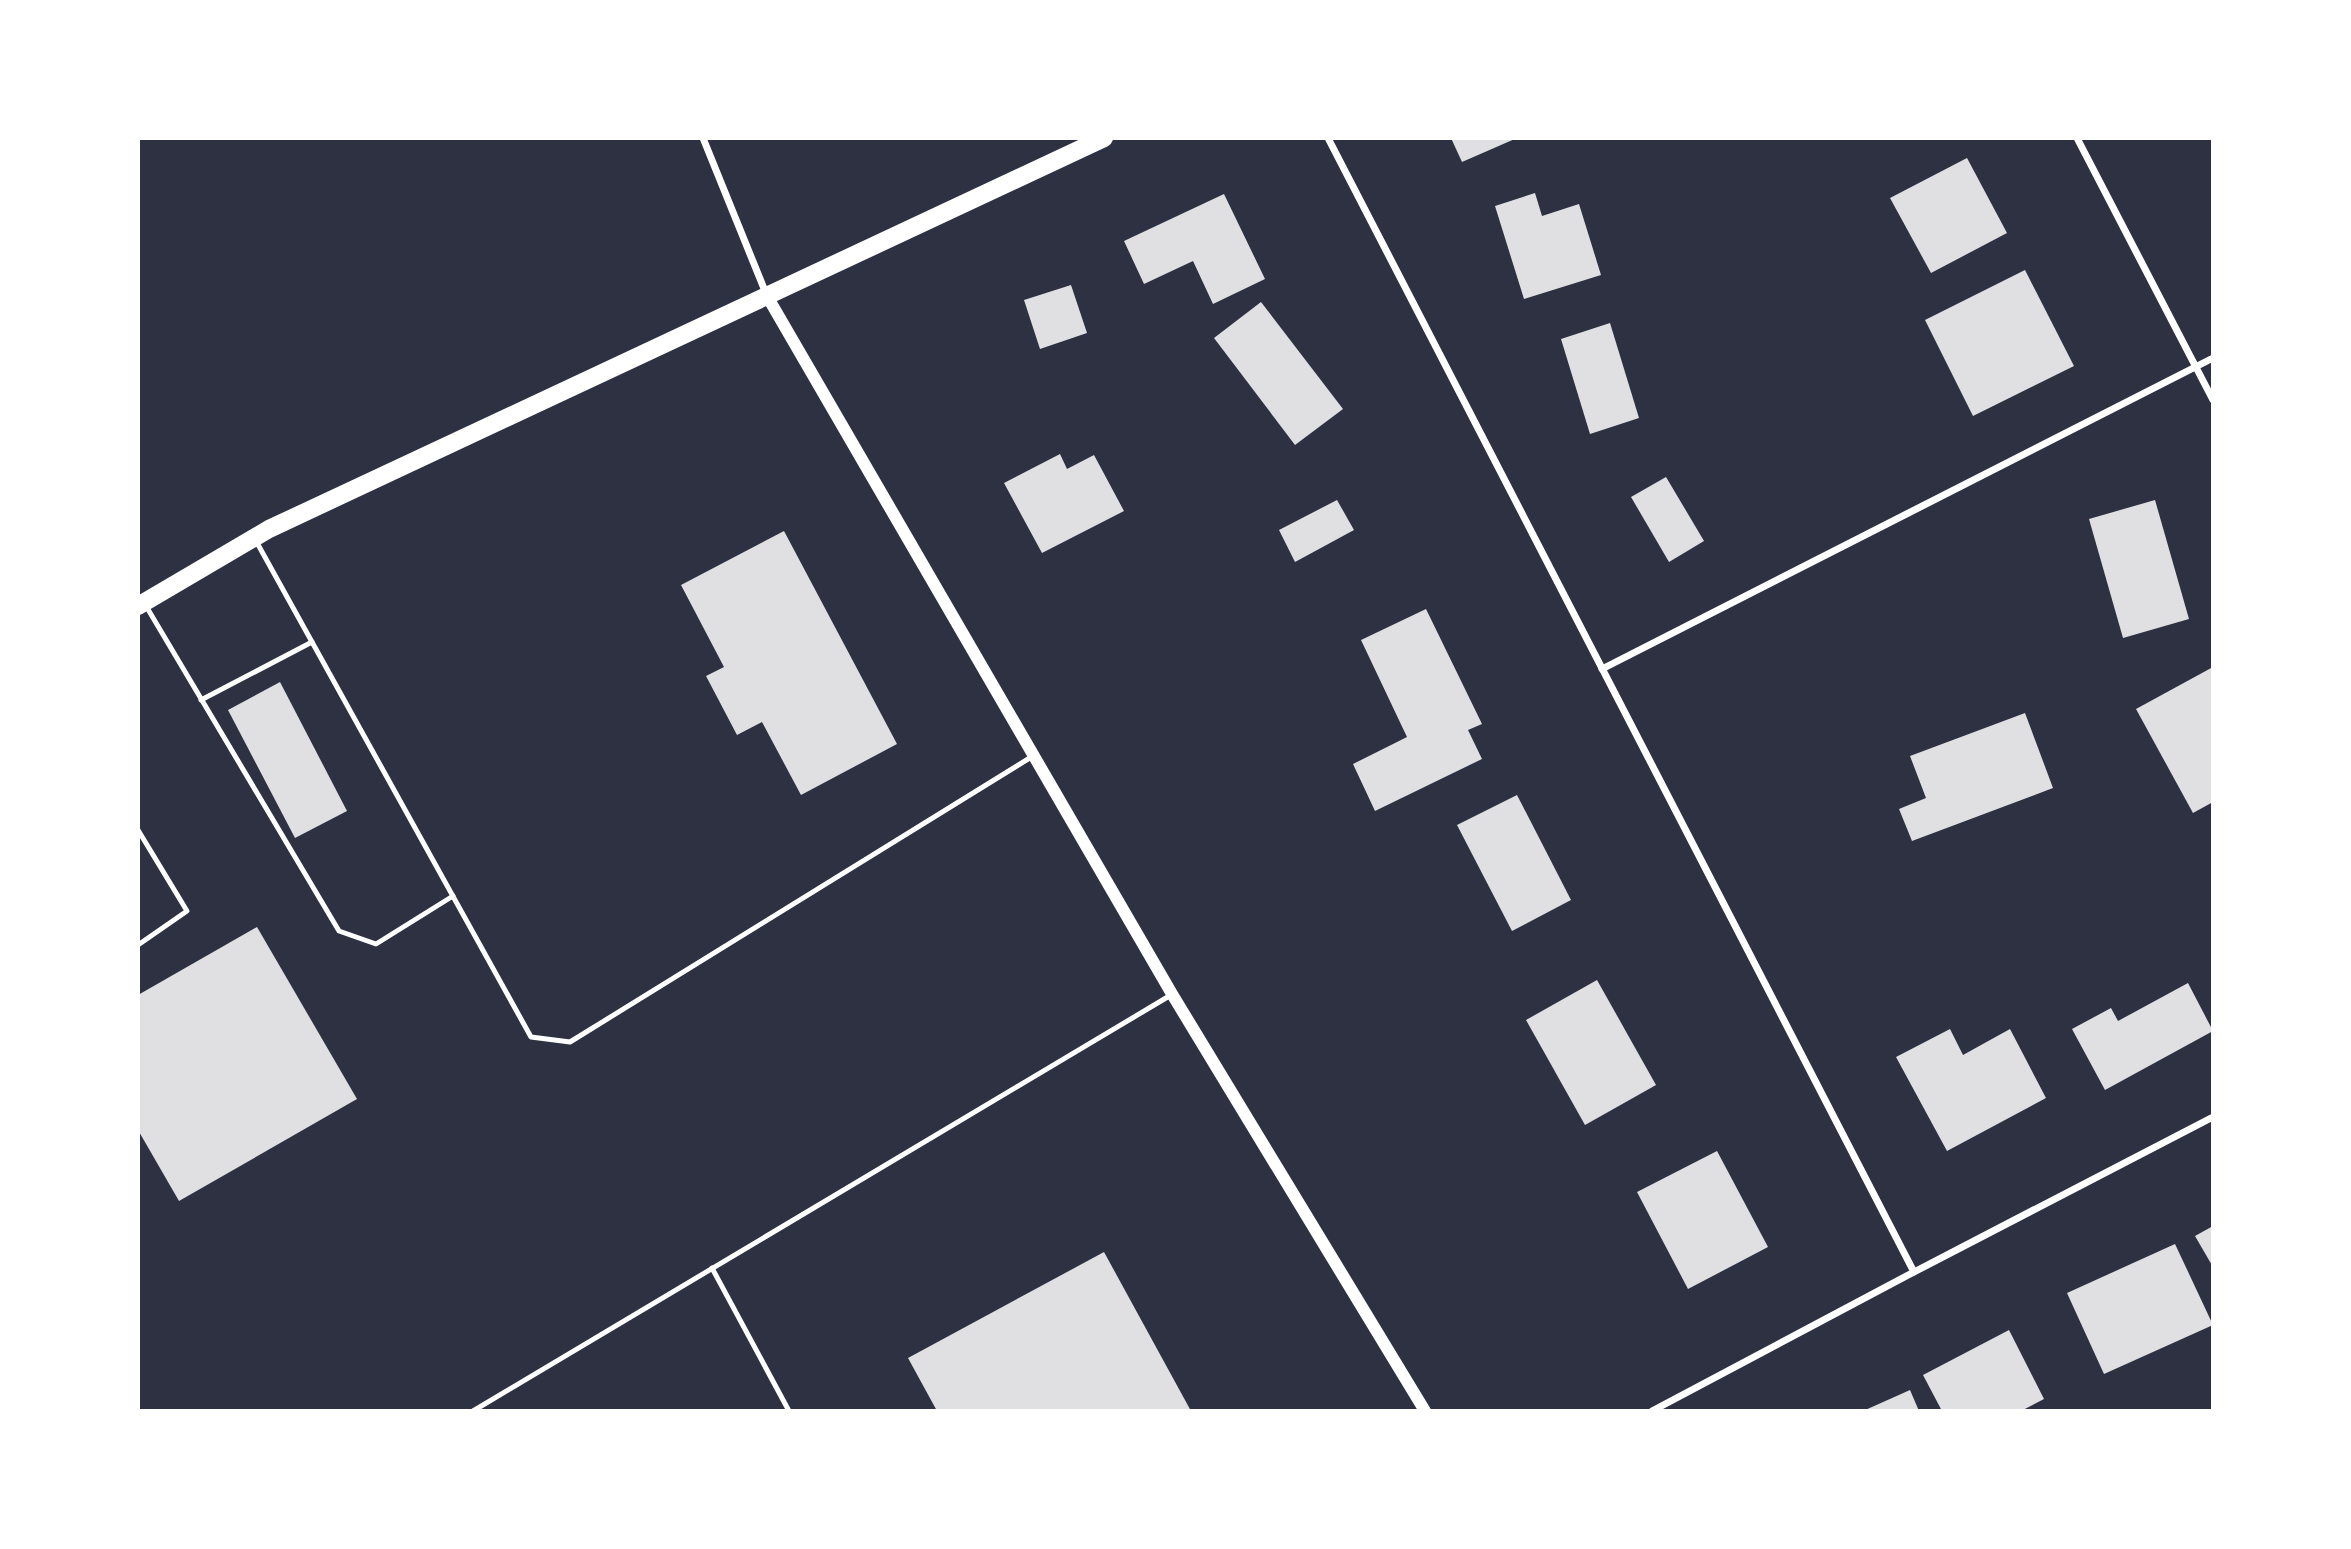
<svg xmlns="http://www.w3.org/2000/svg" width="2351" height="1549" font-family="'Noto Serif',serif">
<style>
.building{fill:#e0e0e3}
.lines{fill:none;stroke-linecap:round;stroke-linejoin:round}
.service{stroke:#fff;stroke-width:5}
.minor{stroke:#fff;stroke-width:7}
.tertiary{stroke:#fff;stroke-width:12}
.primary{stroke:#fff;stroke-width:18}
</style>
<rect width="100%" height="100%" fill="#2d3142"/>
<g class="building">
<polygon points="1451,138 1517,138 1462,162"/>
<polygon points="1967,158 2007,233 1931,273 1890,198"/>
<polygon points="1535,193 1542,216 1579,204 1601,275 1524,299 1495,206"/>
<polygon points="1224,194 1265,279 1213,304 1193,261 1144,284 1124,241"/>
<polygon points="2025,270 2074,366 1973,416 1925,320"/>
<polygon points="1071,285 1087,333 1040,349 1024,300"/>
<polygon points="1261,302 1343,409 1295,445 1214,338"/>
<polygon points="1610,323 1639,418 1590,434 1561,339"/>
<polygon points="1060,454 1067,469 1094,455 1124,511 1042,553 1004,483"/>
<polygon points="1666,477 1704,541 1669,562 1631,497"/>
<polygon points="1337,500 1354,530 1295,562 1279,530"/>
<polygon points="2155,500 2189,619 2123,638 2089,519"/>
<polygon points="784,531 897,744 801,795 762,722 737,735 706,676 724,667 681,585"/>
<polygon points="1426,609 1482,724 1468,730 1482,759 1375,811 1353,764 1407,737 1361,640"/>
<polygon points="2213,667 2213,802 2193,813 2136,709"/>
<polygon points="280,682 347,811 295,838 228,710"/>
<polygon points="2025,713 2053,788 1912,841 1899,809 1926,798 1910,756"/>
<polygon points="1517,795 1571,900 1512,931 1457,825"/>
<polygon points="257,927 357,1099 179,1201 138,1130 138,995"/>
<polygon points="1597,980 1656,1085 1585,1125 1526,1020"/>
<polygon points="2188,983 2213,1031 2105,1090 2072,1029 2111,1008 2118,1021"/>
<polygon points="1950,1029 1963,1055 2010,1029 2046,1098 1947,1151 1896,1057"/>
<polygon points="1717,1151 1768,1247 1688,1289 1637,1192"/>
<polygon points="2213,1226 2213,1267 2195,1236"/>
<polygon points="2175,1244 2213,1325 2104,1374 2067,1293"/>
<polygon points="1104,1252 1191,1411 937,1411 908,1358"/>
<polygon points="2009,1330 2044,1399 2021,1411 1942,1411 1923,1375"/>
<polygon points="1910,1390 1919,1411 1863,1411"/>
</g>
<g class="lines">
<g class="service">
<polyline points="256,541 531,1037 570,1042 1033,756"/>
<polyline points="146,606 339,931 376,944 453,896"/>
<polyline points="201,700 312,642"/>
<polyline points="138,830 187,911 138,945"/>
<polyline points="712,1268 789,1411"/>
<polyline points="473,1411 1171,995"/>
</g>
<g class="minor">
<polyline points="703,138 767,296"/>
<polyline points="1328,138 1914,1272"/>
<polyline points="2077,138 2213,400"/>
<polyline points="1602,669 2213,358"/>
<polyline points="1652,1411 1914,1272 2213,1117"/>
</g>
<polyline class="tertiary" points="767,296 1172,994 1425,1411"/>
<polyline class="primary" points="138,606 269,529 1104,138"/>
</g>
<rect width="2351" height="1549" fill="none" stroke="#ffffff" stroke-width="280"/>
</svg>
